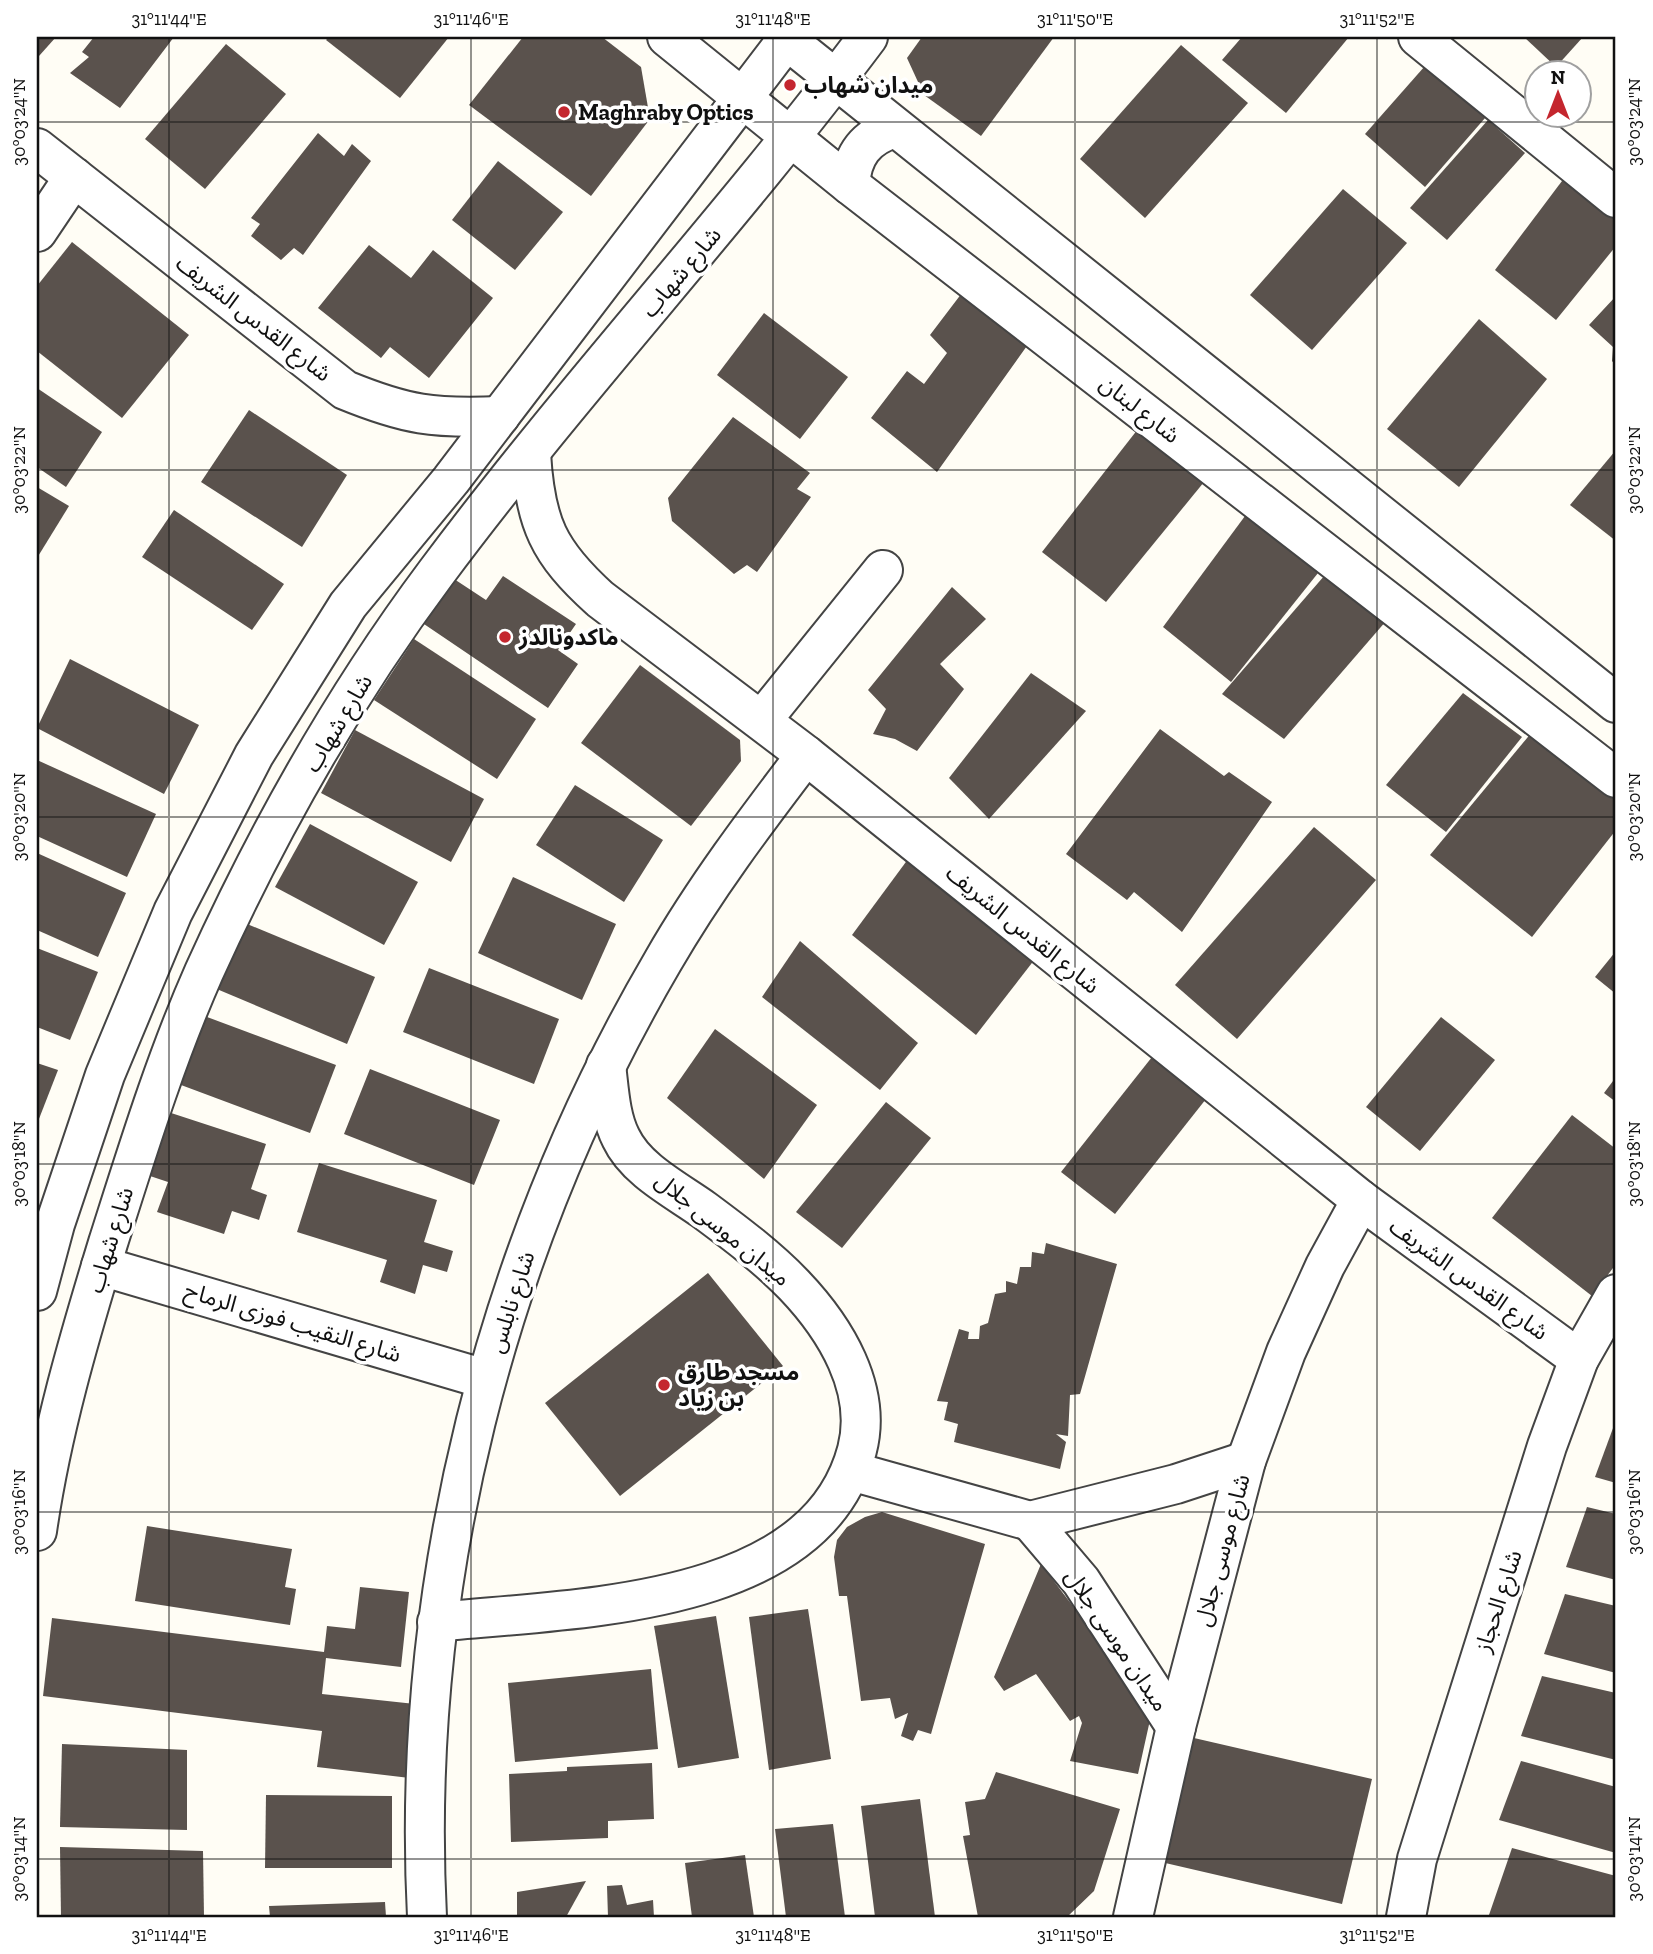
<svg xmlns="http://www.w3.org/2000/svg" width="1653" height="1954" font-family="'Zilla Slab','Noto Sans Arabic',serif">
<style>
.building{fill:#5a524d}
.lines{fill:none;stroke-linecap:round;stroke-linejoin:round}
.minor-casing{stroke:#444;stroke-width:42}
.minor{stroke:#fff;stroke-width:38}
.ticks{fill:none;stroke:#111;stroke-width:2;stroke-opacity:0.45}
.poi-dot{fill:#c4262e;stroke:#fff;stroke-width:2.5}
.labels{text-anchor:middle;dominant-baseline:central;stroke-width:7;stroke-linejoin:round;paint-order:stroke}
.poi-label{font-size:23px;font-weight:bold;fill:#111;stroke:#fff;text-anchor:start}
.street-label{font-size:23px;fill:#111;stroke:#fff}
.neatline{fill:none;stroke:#111;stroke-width:2.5}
.ticks-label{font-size:18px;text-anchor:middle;fill:#111}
</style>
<rect width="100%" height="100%" fill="#fffdf5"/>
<g class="building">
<polygon points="37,37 56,37 39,56 37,54"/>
<polygon points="94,37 174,37 120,108 70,73 89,57 82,52"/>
<polygon points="329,37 449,37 400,98 326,40"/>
<polygon points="523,37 602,37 641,67 650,119 591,196 469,105"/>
<polygon points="922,37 1054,37 981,136 924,95 907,58"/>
<polygon points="1242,37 1349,37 1286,113 1222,60"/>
<polygon points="1524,37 1583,37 1556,67"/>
<polygon points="226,44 286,94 205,189 145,139"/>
<polygon points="1181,45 1248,103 1145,218 1080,159"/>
<polygon points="1432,58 1492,110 1425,187 1365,134"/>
<polygon points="1488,120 1525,153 1447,240 1410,208"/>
<polygon points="318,133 344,156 352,144 371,161 303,255 294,248 281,260 251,236 260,224 251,218"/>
<polygon points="498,161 563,212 515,270 452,220"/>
<polygon points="1571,169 1616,209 1616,246 1556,320 1495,270"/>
<polygon points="1343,189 1407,243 1312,350 1250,295"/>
<polygon points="72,242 189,335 122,418 37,351 37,286"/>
<polygon points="369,245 411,278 433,250 493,298 429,378 390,347 381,358 318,308"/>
<polygon points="968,285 1034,336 937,472 871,418 907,371 924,384 947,353 930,335"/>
<polygon points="1616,296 1616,366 1612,361 1613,347 1589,325"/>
<polygon points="764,313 848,377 800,439 717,375"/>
<polygon points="1479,319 1547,379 1459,487 1387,429"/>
<polygon points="37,388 102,432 66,487 37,467"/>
<polygon points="249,410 347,475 302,547 201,482"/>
<polygon points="733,417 810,473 797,489 811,497 757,572 747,565 734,574 672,521 668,498"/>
<polygon points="1145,420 1213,471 1106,602 1042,552"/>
<polygon points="1616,450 1616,541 1570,505"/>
<polygon points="37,487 69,506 37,558"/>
<polygon points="174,510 284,584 252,630 142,557"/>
<polygon points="1245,516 1322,568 1231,682 1163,627"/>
<polygon points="1331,568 1393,613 1284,739 1222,694"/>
<polygon points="503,576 576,624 558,650 578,664 548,708 421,622 451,577 486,600"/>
<polygon points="952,587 986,619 940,664 964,689 917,751 895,739 873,734 886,709 868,690"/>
<polygon points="414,639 536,719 497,779 374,700"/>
<polygon points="70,659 199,725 164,794 37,728"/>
<polygon points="640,665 740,740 741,761 691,826 581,743"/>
<polygon points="1031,673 1086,711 989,819 949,778"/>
<polygon points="1463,693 1522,737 1446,832 1386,785"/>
<polygon points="1160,729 1224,776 1229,772 1272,802 1182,932 1134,892 1127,900 1066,854"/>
<polygon points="355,730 484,799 451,862 321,793"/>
<polygon points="1532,732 1616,798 1616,830 1532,937 1430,855"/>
<polygon points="37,760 156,814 127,877 37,836"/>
<polygon points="575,785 663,840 624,902 536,845"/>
<polygon points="310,824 418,882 384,945 275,887"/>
<polygon points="1314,827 1376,880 1237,1039 1175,985"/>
<polygon points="914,851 1035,959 976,1035 852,935"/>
<polygon points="37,853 126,893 98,957 37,930"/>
<polygon points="513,877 616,924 582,1000 478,953"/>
<polygon points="240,921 375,977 347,1044 212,987"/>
<polygon points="800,941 918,1043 880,1090 762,997"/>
<polygon points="37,948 98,972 70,1040 37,1027"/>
<polygon points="1616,951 1616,994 1595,977"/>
<polygon points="429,968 559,1019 534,1084 403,1032"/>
<polygon points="199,1014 336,1065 310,1133 173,1082"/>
<polygon points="1441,1017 1495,1060 1420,1151 1366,1107"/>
<polygon points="715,1029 817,1105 764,1179 667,1098"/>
<polygon points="1152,1057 1206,1099 1115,1214 1061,1172"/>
<polygon points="37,1063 58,1070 37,1124"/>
<polygon points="370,1069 500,1120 474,1185 344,1134"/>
<polygon points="1616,1077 1616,1102 1604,1093"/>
<polygon points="886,1102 931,1138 842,1248 796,1212"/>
<polygon points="165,1111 266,1144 251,1189 267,1195 259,1220 232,1211 224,1234 157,1212 168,1182 144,1174"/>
<polygon points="1572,1115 1616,1149 1616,1264 1592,1296 1492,1218"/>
<polygon points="319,1163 437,1200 424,1242 453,1251 447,1272 423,1265 415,1294 380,1282 387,1260 297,1232"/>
<polygon points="1046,1243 1117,1264 1080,1394 1070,1395 1068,1436 1056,1434 1066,1442 1060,1469 954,1442 958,1424 944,1420 948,1402 937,1401 959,1329 969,1332 968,1339 979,1339 980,1326 988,1323 995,1294 1006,1292 1006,1281 1017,1284 1020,1267 1031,1267 1032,1252 1044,1254"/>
<polygon points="708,1273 783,1366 620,1496 545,1403"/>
<polygon points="1616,1420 1616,1483 1595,1477"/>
<polygon points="1587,1507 1616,1514 1616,1580 1566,1567"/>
<polygon points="882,1512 985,1544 931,1734 918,1730 913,1741 901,1736 908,1713 895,1719 890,1698 861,1701 847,1596 839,1596 834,1557 837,1540 847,1527 865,1517"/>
<polygon points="147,1526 292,1549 285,1587 296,1589 290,1625 135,1601"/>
<polygon points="1041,1564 1152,1711 1138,1774 1070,1761 1082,1723 1079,1716 1070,1721 1036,1674 1004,1691 994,1677"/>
<polygon points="360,1587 409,1592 401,1667 326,1658 322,1694 443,1707 435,1781 317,1767 322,1731 43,1696 52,1618 324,1652 327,1626 355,1629"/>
<polygon points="1565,1594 1616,1606 1616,1673 1544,1654"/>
<polygon points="808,1609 831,1759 769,1770 749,1617"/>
<polygon points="716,1616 739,1758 678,1768 654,1626"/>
<polygon points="651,1669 658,1749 515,1762 508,1683"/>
<polygon points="1542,1676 1616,1693 1616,1760 1521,1736"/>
<polygon points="1194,1738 1372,1779 1342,1904 1161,1862"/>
<polygon points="62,1744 187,1750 187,1830 60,1827"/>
<polygon points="1521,1761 1616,1787 1616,1853 1499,1820"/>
<polygon points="652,1763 654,1819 608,1821 608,1838 511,1842 509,1774 567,1771 567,1767"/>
<polygon points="996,1772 1120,1809 1094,1891 1067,1917 978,1917 963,1836 970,1835 965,1802 985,1799"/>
<polygon points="266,1795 392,1796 392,1868 265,1868"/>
<polygon points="920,1799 935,1917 875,1917 861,1806"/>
<polygon points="833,1824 845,1917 786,1917 775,1829"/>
<polygon points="60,1847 203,1851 204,1917 61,1917"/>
<polygon points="1512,1848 1616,1876 1616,1917 1489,1915"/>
<polygon points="745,1855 754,1917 692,1917 685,1863"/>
<polygon points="586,1881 566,1917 517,1917 517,1892"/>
<polygon points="622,1885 627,1905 653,1900 654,1917 608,1917 607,1886"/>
<polygon points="385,1902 386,1917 270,1917 269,1906"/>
</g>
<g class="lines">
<g class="minor-casing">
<g id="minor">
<polyline points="667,37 850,185 1616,778"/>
<polyline points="783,37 1616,703"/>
<polyline points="1418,37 1616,198"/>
<path d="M 37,148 L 345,390 C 406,415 434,419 500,416"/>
<path d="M 850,185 C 852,155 865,137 895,128"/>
<polyline points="37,232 74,177"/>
<path d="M 531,453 C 535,523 548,552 600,599 L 806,755 L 1361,1200 L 1579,1359"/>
<polyline points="762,720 883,570"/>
<polyline points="101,1266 485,1379"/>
<polyline points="37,1291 55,1224 105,1075 173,912 254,755 348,605 451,480 789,37"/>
<polyline points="851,1471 1030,1521 1176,1484 1246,1461"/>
<polyline points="1030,1521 1081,1581 1176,1727"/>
<path d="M 37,1531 C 51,1433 79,1338 108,1243 C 137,1152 165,1060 204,972 C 267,833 344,696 436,573 C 573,389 730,221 868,37"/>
<path d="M 437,1622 C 568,1608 815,1610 857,1450 C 873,1389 835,1328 794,1285 C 767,1257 735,1233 704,1210 C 676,1190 636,1170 621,1138 C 610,1117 609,1088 606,1065"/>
<path d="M 427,1917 C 410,1585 495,1248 663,961 C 705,888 755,822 806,755"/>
<polyline points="1133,1917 1176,1727 1246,1461 1286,1352 1325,1266 1361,1200"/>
<polyline points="1406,1917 1417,1859 1433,1808 1547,1446 1579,1359 1616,1294"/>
</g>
</g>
<use href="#minor" class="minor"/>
</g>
<path class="ticks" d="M 169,37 L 169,1917M 471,37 L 471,1917M 773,37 L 773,1917M 1075,37 L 1075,1917M 1377,37 L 1377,1917M 37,122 L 1616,122M 37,470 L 1616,470M 37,817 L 1616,817M 37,1164 L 1616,1164M 37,1512 L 1616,1512M 37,1859 L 1616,1859"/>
<g class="poi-dot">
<circle cx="790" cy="85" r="7"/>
<circle cx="564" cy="112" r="7"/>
<circle cx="505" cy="637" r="7"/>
<circle cx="664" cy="1385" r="7"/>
</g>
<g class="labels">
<g class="poi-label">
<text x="804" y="85">ميدان شهاب</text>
<text x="578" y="112">Maghraby Optics</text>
<text x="519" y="637">ماكدونالدز</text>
<text x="678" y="1372">مسجد طارق<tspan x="678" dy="26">بن زياد</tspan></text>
</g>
<g class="street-label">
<text transform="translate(681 272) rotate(-50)">شارع شهاب</text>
<text transform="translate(254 318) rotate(38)">شارع القدس الشريف</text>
<text transform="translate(1140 409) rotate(38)">شارع لبنان</text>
<text transform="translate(338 723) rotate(-59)">شارع شهاب</text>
<text transform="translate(1023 929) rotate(39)">شارع القدس الشريف</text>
<text transform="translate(723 1229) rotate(39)">ميدان موسى جلال</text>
<text transform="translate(110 1240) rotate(-73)">شارع شهاب</text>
<text transform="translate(1469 1279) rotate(36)">شارع القدس الشريف</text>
<text transform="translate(511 1302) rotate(-72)">شارع نابلس</text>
<text transform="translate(293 1322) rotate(17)">شارع النقيب فوزى الرماح</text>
<text transform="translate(1222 1550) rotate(-75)">شارع موسى جلال</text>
<text transform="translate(1498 1601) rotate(-72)">شارع الحجاز</text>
<text transform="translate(1117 1640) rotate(56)">ميدان موسى جلال</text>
</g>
</g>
<rect width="1653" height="1954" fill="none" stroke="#ffffff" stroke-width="77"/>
<g transform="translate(1558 94)"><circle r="33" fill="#ffffff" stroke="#a0a0a0" stroke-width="2"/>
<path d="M0-5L12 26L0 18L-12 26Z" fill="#c4262e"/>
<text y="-10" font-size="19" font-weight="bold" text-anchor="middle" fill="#111111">N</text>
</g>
<rect x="38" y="38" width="1576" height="1878" class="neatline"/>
<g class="ticks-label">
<text x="169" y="25">31°11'44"E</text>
<text x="471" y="25">31°11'46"E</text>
<text x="773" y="25">31°11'48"E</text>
<text x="1075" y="25">31°11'50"E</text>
<text x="1377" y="25">31°11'52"E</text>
<text transform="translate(19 122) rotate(-90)" y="6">30°03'24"N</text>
<text transform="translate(1634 122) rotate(-90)" y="6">30°03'24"N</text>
<text transform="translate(19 470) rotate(-90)" y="6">30°03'22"N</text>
<text transform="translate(1634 470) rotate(-90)" y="6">30°03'22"N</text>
<text transform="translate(19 817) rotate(-90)" y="6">30°03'20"N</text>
<text transform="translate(1634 817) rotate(-90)" y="6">30°03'20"N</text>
<text transform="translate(19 1164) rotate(-90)" y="6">30°03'18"N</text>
<text transform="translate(1634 1164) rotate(-90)" y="6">30°03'18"N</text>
<text transform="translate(19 1512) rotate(-90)" y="6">30°03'16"N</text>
<text transform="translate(1634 1512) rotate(-90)" y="6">30°03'16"N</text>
<text transform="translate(19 1859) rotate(-90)" y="6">30°03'14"N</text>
<text transform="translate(1634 1859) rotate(-90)" y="6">30°03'14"N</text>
<text x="169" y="1941">31°11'44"E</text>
<text x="471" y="1941">31°11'46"E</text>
<text x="773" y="1941">31°11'48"E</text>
<text x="1075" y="1941">31°11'50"E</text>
<text x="1377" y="1941">31°11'52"E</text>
</g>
</svg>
